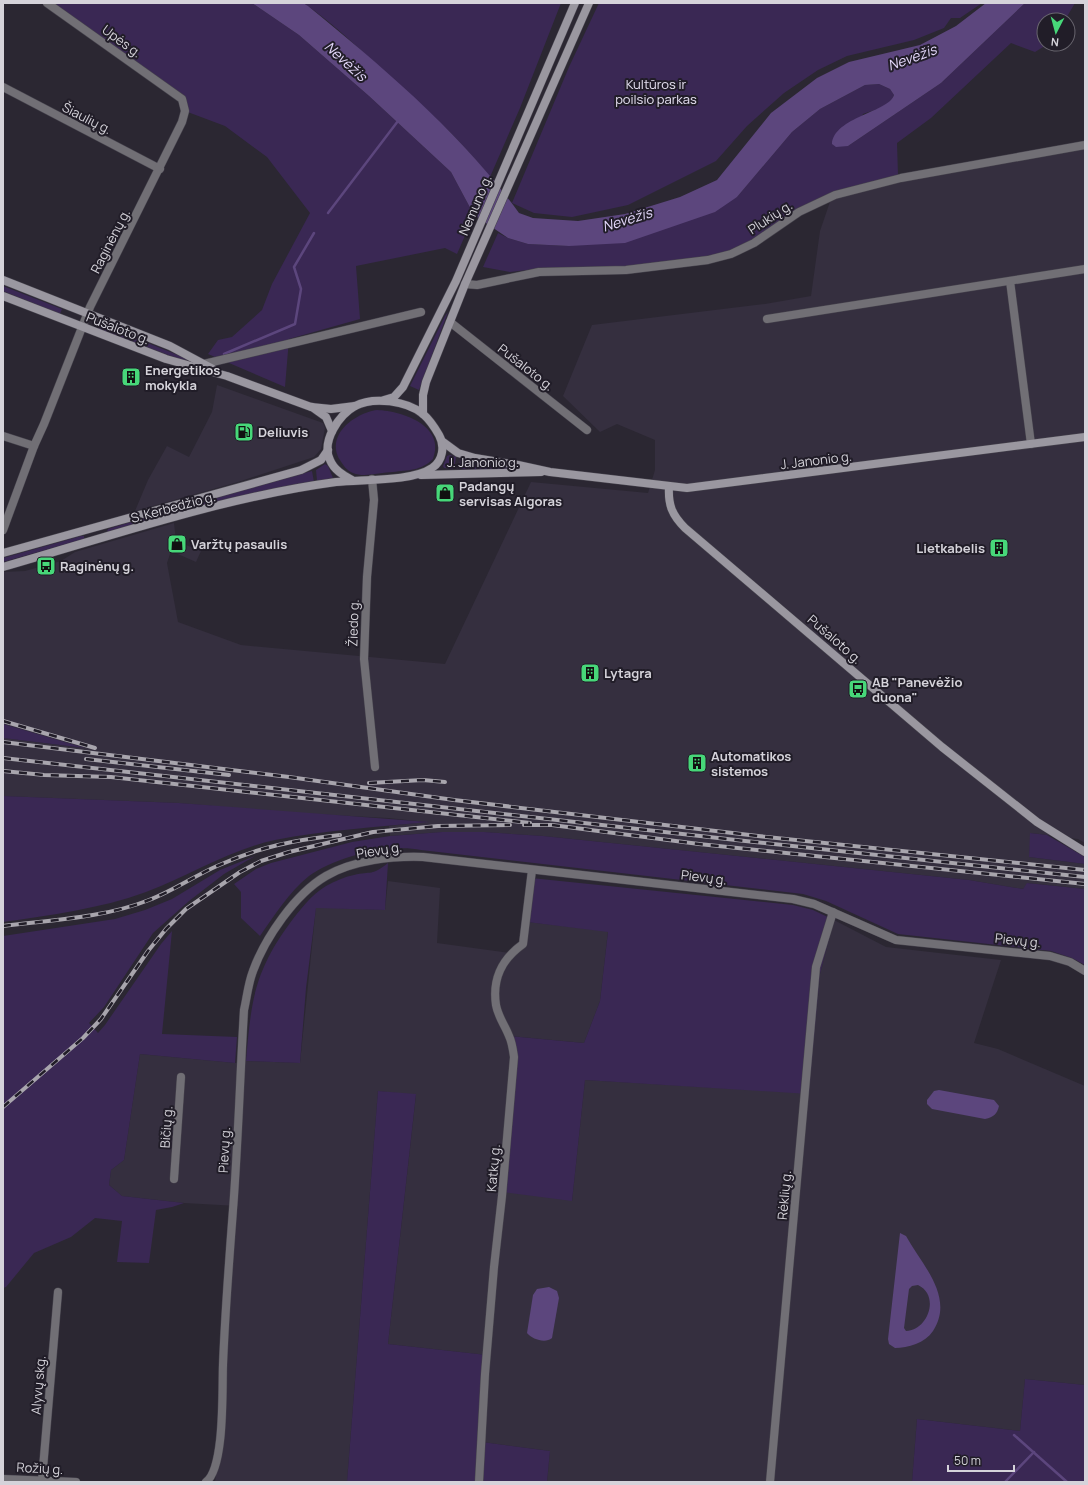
<svg xmlns="http://www.w3.org/2000/svg" width="1088" height="1485" font-family="Manrope,sans-serif">
<style>
.built{fill:#352f3f}
.green{fill:#3a2854}
.water{fill:#5c467d;fill-rule:evenodd}
.lines{fill:none;stroke-linecap:round;stroke-linejoin:round}
.stream{stroke:#5c467d;stroke-width:2.5}
.minor-casing{stroke:#46434d;stroke-width:9}
.tertiary-casing{stroke:#46434d;stroke-width:9}
.secondary-casing{stroke:#46434d;stroke-width:9}
.minor{stroke:#716f75;stroke-width:8}
.tertiary{stroke:#716f75;stroke-width:8}
.secondary{stroke:#9a97a0;stroke-width:8}
.rail-casing{stroke:#a8a5ad;stroke-width:4}
.rail{stroke:#211d28;stroke-width:2.5;stroke-dasharray:8;stroke-linecap:butt}
.labels{text-anchor:middle;dominant-baseline:central;stroke-width:4;stroke-linejoin:round;paint-order:stroke}
.street-label{font-size:13px;fill:#d5d3da;stroke:#211d28}
.park-label{font-size:13px;fill:#e6e1f2;stroke:#211d28}
.poi-label{font-size:13px;font-weight:bold;fill:#d5d3da;stroke:#211d28;text-anchor:start}
.water-label{font-size:14px;font-style:italic;fill:#e3d7fa;stroke:#211d28}
</style>
<rect width="100%" height="100%" fill="#2b2732"/>
<g class="built">
<polygon points="1085,142 1085,843 1078,839 1031,833 1029,857 1085,864 1085,889 1028,883 1023,889 969,880 543,836 484,832 442,832 390,836 389,826 426,822 388,818 295,813 179,803 3,796 3,738 82,748 3,724 3,572 25,571 61,561 75,552 174,523 176,541 201,551 196,562 171,551 167,563 178,622 241,645 445,664 531,482 648,493 655,470 655,440 617,424 600,432 563,396 592,325 765,304 811,296 820,231 833,193"/>
<polygon points="217,385 323,423 325,428 321,449 314,457 238,482 135,511 148,480 167,446 189,457 212,412"/>
<polygon points="388,881 440,888 437,943 510,953 523,944 527,922 608,931 600,1001 584,1043 510,1036 572,1201 585,1080 809,1093 820,974 834,920 886,947 1001,960 974,1043 998,1049 1085,1086 1085,1385 1025,1379 1020,1431 917,1419 912,1482 547,1482 550,1451 482,1442 487,1355 388,1344 416,1095 378,1091 347,1482 215,1482 218,1458 227,1279 238,1206 184,1203 122,1196 109,1185 111,1170 124,1160 140,1054 235,1063 246,1061 300,1063 316,907 385,910"/>
</g>
<g class="green">
<polygon points="47,3 252,3 299,35 369,96 451,172 474,215 457,254 445,248 356,266 360,319 289,339 285,387 208,354 218,340 232,337 262,310 272,284 310,213 267,157 225,126 185,111 181,99"/>
<path d="M 303,3 L 561,3 L 520,108 L 490,177 C 457,135 420,103 380,68 C 356,46 331,21 303,3 Z"/>
<polygon points="599,3 982,3 960,18 951,18 944,28 914,40 847,56 818,70 784,93 747,126 716,161 628,205 572,217 534,213 512,203 569,67"/>
<path d="M 1025,3 L 1075,3 L 1065,20 L 1044,20 L 1044,44 L 1048,44 L 1035,52 L 1011,43 L 931,118 L 897,143 L 898,175 L 833,193 L 754,239 L 728,251 L 709,256 L 625,267 L 536,269 L 510,272 L 483,267 L 498,233 L 508,238 L 528,244 L 569,246 L 737,197 L 792,132 L 820,109 L 865,85 L 879,84 L 890,89 L 894,95 C 890,107 874,110 863,114 L 848,146 L 941,83 Z"/>
<polygon points="3,286 62,309 60,314 3,291"/>
<polygon points="448,312 419,390 410,386 445,316"/>
<polygon points="100,324 188,359 187,362 98,329"/>
<path d="M 377,410 C 403,411 446,426 433,459 C 421,471 408,470 393,472 C 380,472 365,478 353,473 C 347,471 343,465 340,460 C 325,435 355,413 377,410 Z"/>
<polygon points="450,455 456,457 454,469 444,468 443,466 447,456"/>
<polygon points="460,459 469,462 516,468 515,470 459,469"/>
<polygon points="325,464 328,466 333,478 317,481 316,470"/>
<polygon points="312,471 314,482 255,493 107,532 108,529 137,520"/>
<polygon points="81,536 84,536 84,539 3,562 3,558"/>
<polygon points="3,724 85,748 3,738"/>
<path d="M 3,796 L 179,803 L 429,822 C 378,827 325,830 275,840 C 229,850 189,876 146,892 C 99,909 51,915 3,922 Z"/>
<path d="M 442,832 L 484,832 L 543,836 L 969,880 L 1023,889 L 1027,883 L 1085,889 L 1085,965 L 1072,958 L 1051,951 L 898,934 L 826,901 L 803,894 L 421,850 C 390,843 334,857 309,876 C 289,892 274,916 260,936 L 241,918 L 241,892 L 234,884 L 256,869 L 271,863 L 352,842 L 390,836 Z"/>
<polygon points="1030,833 1047,835 1085,857 1085,864 1029,857"/>
<polygon points="255,856 224,874 189,901 153,933 104,1007 89,1023 98,1033 105,1025 161,944 172,931 162,1034 237,1037 235,1063 140,1054 124,1160 111,1170 109,1185 122,1196 184,1203 172,1207 156,1210 149,1263 117,1262 122,1221 95,1218 71,1237 34,1253 6,1287 3,1288 3,936 115,919 145,910 172,899 220,870"/>
<path d="M 388,863 L 385,910 L 316,908 L 306,988 L 300,1063 L 246,1061 C 251,1002 254,972 290,923 C 299,911 312,894 326,886 C 335,881 344,877 354,875 C 371,871 372,876 388,863 Z"/>
<polygon points="531,878 793,905 813,910 834,920 820,974 809,1094 585,1080 572,1201 503,1192 513,1069 509,1036 584,1043 600,1001 608,932 527,922"/>
<polygon points="378,1091 416,1094 388,1344 487,1355 482,1442 550,1451 547,1482 347,1482"/>
<polygon points="1025,1379 1085,1385 1085,1482 912,1482 917,1419 1020,1431"/>
</g>
<g class="water">
<path d="M 252,3 L 303,3 L 308,6 C 384,68 461,133 519,213 L 533,218 L 578,221 L 625,214 L 680,197 L 717,180 L 771,113 L 817,78 L 849,62 L 920,45 L 956,26 L 986,3 L 1025,3 L 941,83 L 848,146 L 836,147 L 832,144 C 834,117 889,112 894,95 L 890,89 L 879,84 L 865,85 L 820,109 L 792,132 L 737,197 L 715,212 L 625,243 L 569,246 L 528,244 L 508,238 L 474,215 L 451,172 L 369,96 L 299,35 Z"/>
<path d="M 939,1090 L 994,1100 L 999,1106 C 997,1114 994,1117 985,1119 L 932,1109 L 927,1104 L 927,1100 L 934,1091 Z"/>
<path d="M 900,1233 L 906,1236 C 922,1265 955,1297 933,1331 C 925,1343 908,1348 895,1348 L 889,1344 L 888,1339 ZM 918,1285 C 941,1296 927,1331 906,1331 L 904,1328 L 909,1289 L 912,1286 Z"/>
<path d="M 549,1287 L 557,1291 L 559,1298 L 552,1338 C 545,1344 532,1339 527,1333 L 533,1295 L 537,1289 Z"/>
</g>
<g class="lines">
<g class="stream">
<polyline points="328,213 398,121"/>
<polyline points="224,354 295,324 301,289 294,267 314,233"/>
<polyline points="1014,1435 1067,1482"/>
<polyline points="1005,1482 1034,1452"/>
</g>
<g class="minor-casing">
<g id="minor">
<polyline points="3,87 160,169"/>
<polyline points="1010,281 1031,444"/>
<polyline points="465,284 477,285 539,272 626,270 708,260 731,254 754,243 799,212 835,195 901,178 1085,145"/>
<polyline points="767,319 1085,269"/>
<polyline points="450,322 587,430"/>
<polyline points="204,364 421,312"/>
<polyline points="3,436 34,446"/>
<polyline points="372,479 374,500 367,577 364,659 375,767"/>
<polyline points="3,530 34,446 44,424 90,307 182,122 185,111 182,99 47,3"/>
<polyline points="174,1179 181,1077"/>
<polyline points="42,1480 58,1292"/>
<path d="M 479,1482 L 485,1374 L 494,1267 L 502,1196 L 514,1057 C 513,1050 512,1042 509,1036 C 505,1025 498,1017 496,1005 C 492,978 502,959 523,944 L 532,870"/>
<polyline points="770,1482 816,967 833,912"/>
</g>
</g>
<g class="tertiary-casing">
<g id="tertiary">
<polyline points="3,1479 76,1482"/>
<path d="M 206,1482 C 225,1468 222,1389 223,1365 C 225,1313 229,1262 233,1210 C 238,1144 240,1077 244,1010 C 247,997 248,984 253,971 C 265,938 295,894 326,876 C 353,860 393,856 423,857 L 793,899 L 814,904 L 896,940 L 1050,956 L 1070,962 L 1085,971"/>
</g>
</g>
<g class="secondary-casing">
<g id="secondary">
<polyline points="3,280 170,346 213,369"/>
<polyline points="3,296 166,359 227,376 311,407 331,409 355,406"/>
<polyline points="384,400 394,397 403,387 456,281 575,3"/>
<polyline points="312,407 326,417 332,431"/>
<polyline points="423,414 423,395 426,382 465,284 589,3"/>
<polyline points="443,442 458,453 475,458 518,465 550,472 687,488 1085,437"/>
<polyline points="421,475 541,472"/>
<path d="M 669,487 C 668,505 672,515 685,528 L 942,747 L 1037,822 L 1085,852"/>
<polyline points="3,553 301,470 321,460 328,450"/>
<path d="M 3,567 C 111,536 224,497 336,482 C 361,479 412,482 432,468 C 443,461 445,446 439,435 C 435,428 430,420 423,414 C 407,401 374,396 355,406 C 339,415 321,441 330,460 C 334,470 343,475 352,480"/>
</g>
</g>
<use href="#minor" class="minor"/>
<use href="#tertiary" class="tertiary"/>
<use href="#secondary" class="secondary"/>
<g class="rail-casing">
<g id="rail">
<polyline points="3,721 95,748"/>
<polyline points="3,742 289,777 454,800 758,836 1085,870"/>
<polyline points="3,758 736,840 1085,877"/>
<polyline points="86,759 229,775"/>
<polyline points="3,771 44,775 111,777 530,823"/>
<polyline points="369,783 423,780 445,782"/>
<polyline points="524,825 551,825"/>
<polyline points="552,825 699,844 1085,884"/>
<path d="M 3,926 C 51,920 104,918 149,900 C 173,891 194,876 217,866 C 259,847 294,840 340,835"/>
<polyline points="3,1107 83,1038 101,1019 148,951 166,929 186,909 240,872 261,861 289,852 373,832 438,826 510,825"/>
</g>
</g>
<use href="#rail" class="rail"/>
</g>
<defs>
<g id="building-square" transform="scale(1)"><rect x="-9" y="-9" width="18" height="18" rx="4" fill="#47d779" stroke="#211d28"/><path d="M-4-6H4V6H1V3H-1V6H-4ZM-2.5-4.3h1.7v1.8h-1.7ZM.8-4.3h1.7v1.8H.8ZM-2.5-1h1.7V.8h-1.7ZM.8-1h1.7V.8H.8Z" fill="#111"/></g>
<g id="fuel-square" transform="scale(1)"><rect x="-9" y="-9" width="18" height="18" rx="4" fill="#47d779" stroke="#211d28"/><path d="M-5.5-6h7V0h2V4h1.3V-2.5L3-4.5l.8-.8L6-3V5H2.5V1h-1V6h-7ZM-4.2-4.7v3.2H.2V-4.7Z" fill="#111"/></g>
<g id="shop-square" transform="scale(1)"><rect x="-9" y="-9" width="18" height="18" rx="4" fill="#47d779" stroke="#211d28"/><path d="M-5-2.5h2.3a2.7 3.5 0 0 1 5.4 0H5L5.5 6h-11ZM-1.5-2.5h3a1.5 2.3 0 0 0-3 0Z" fill="#111"/></g>
<g id="bus-square" transform="scale(1)"><rect x="-9" y="-9" width="18" height="18" rx="4" fill="#47d779" stroke="#211d28"/><path d="M-5-6H5V4H4V6H2V4H-2V6H-4V4H-5ZM-3.5-4V0h7V-4ZM-3.5 1.2v1.5H-2V1.2ZM2 1.2v1.5H3.5V1.2Z" fill="#111"/></g>
</defs>
<g fill-rule="evenodd">
<use href="#building-square" x="131" y="377"/>
<use href="#fuel-square" x="244" y="432"/>
<use href="#shop-square" x="445" y="493"/>
<use href="#shop-square" x="177" y="544"/>
<use href="#building-square" x="999" y="548"/>
<use href="#bus-square" x="46" y="566"/>
<use href="#building-square" x="590" y="673"/>
<use href="#bus-square" x="858" y="689"/>
<use href="#building-square" x="697" y="763"/>
</g>
<g class="labels">
<g class="street-label">
<text transform="translate(122 41) rotate(36)">Upės g.</text>
<text transform="translate(87 118) rotate(27)">Šiaulių g.</text>
<text transform="translate(475 205) rotate(-67)">Nemuno g.</text>
<text transform="translate(770 217) rotate(-33)">Plukių g.</text>
<text transform="translate(110 241) rotate(-63)">Raginėnų g.</text>
<text transform="translate(118 328) rotate(21)">Pušaloto g.</text>
<text transform="translate(526 367) rotate(38)">Pušaloto g.</text>
<text transform="translate(816 460) rotate(-7)">J. Janonio g.</text>
<text x="483" y="462">J. Janonio g.</text>
<text transform="translate(173 507) rotate(-15)">S. Kerbedžio g.</text>
<text transform="translate(353 623) rotate(-88)">Žiedo g.</text>
<text transform="translate(835 639) rotate(41)">Pušaloto g.</text>
<text transform="translate(379 850) rotate(-9)">Pievų g.</text>
<text transform="translate(704 877) rotate(7)">Pievų g.</text>
<text transform="translate(1018 940) rotate(6)">Pievų g.</text>
<text transform="translate(166 1127) rotate(-86)">Bičių g.</text>
<text transform="translate(224 1150) rotate(-87)">Pievų g.</text>
<text transform="translate(493 1168) rotate(-85)">Katkų g.</text>
<text transform="translate(784 1195) rotate(-85)">Rėklių g.</text>
<text transform="translate(38 1385) rotate(-85)">Alyvų skg.</text>
<text transform="translate(40 1468) rotate(3)">Rožių g.</text>
</g>
<g class="park-label">
<text x="656" y="84">Kultūros ir<tspan x="656" dy="15">poilsio parkas</tspan></text>
</g>
<g class="poi-label">
<text x="145" y="370">Energetikos<tspan x="145" dy="15">mokykla</tspan></text>
<text x="258" y="432">Deliuvis</text>
<text x="459" y="486">Padangų<tspan x="459" dy="15">servisas Algoras</tspan></text>
<text x="191" y="544">Varžtų pasaulis</text>
<text x="985" y="548" text-anchor="end">Lietkabelis</text>
<text x="60" y="566">Raginėnų g.</text>
<text x="604" y="673">Lytagra</text>
<text x="872" y="682">AB "Panevėžio<tspan x="872" dy="15">duona"</tspan></text>
<text x="711" y="756">Automatikos<tspan x="711" dy="15">sistemos</tspan></text>
</g>
<g class="water-label">
<text transform="translate(912 57) rotate(-20)">Nevėžis</text>
<text transform="translate(346 61) rotate(42)">Nevėžis</text>
<text transform="translate(627 219) rotate(-17)">Nevėžis</text>
</g>
</g>
<rect width="1088" height="1485" fill="none" stroke="#d5d3da" stroke-width="8"/>
<g transform="translate(1056 32) rotate(186)"><circle r="19" fill="#211d28" stroke="#69666f"/>
<path d="M0-3L7 15L0 10L-7 15Z" fill="#47d779"/>
<text y="-6" font-size="11" font-weight="bold" text-anchor="middle" fill="#d5d3da">N</text>
</g>
<path d="M948 1465v6h66v-6" fill="none" stroke="#d5d3da" stroke-width="2"/>
<text x="954" y="1465" font-size="12" fill="#d5d3da" stroke="#211d28" stroke-width="3" paint-order="stroke">50 m</text>
</svg>
